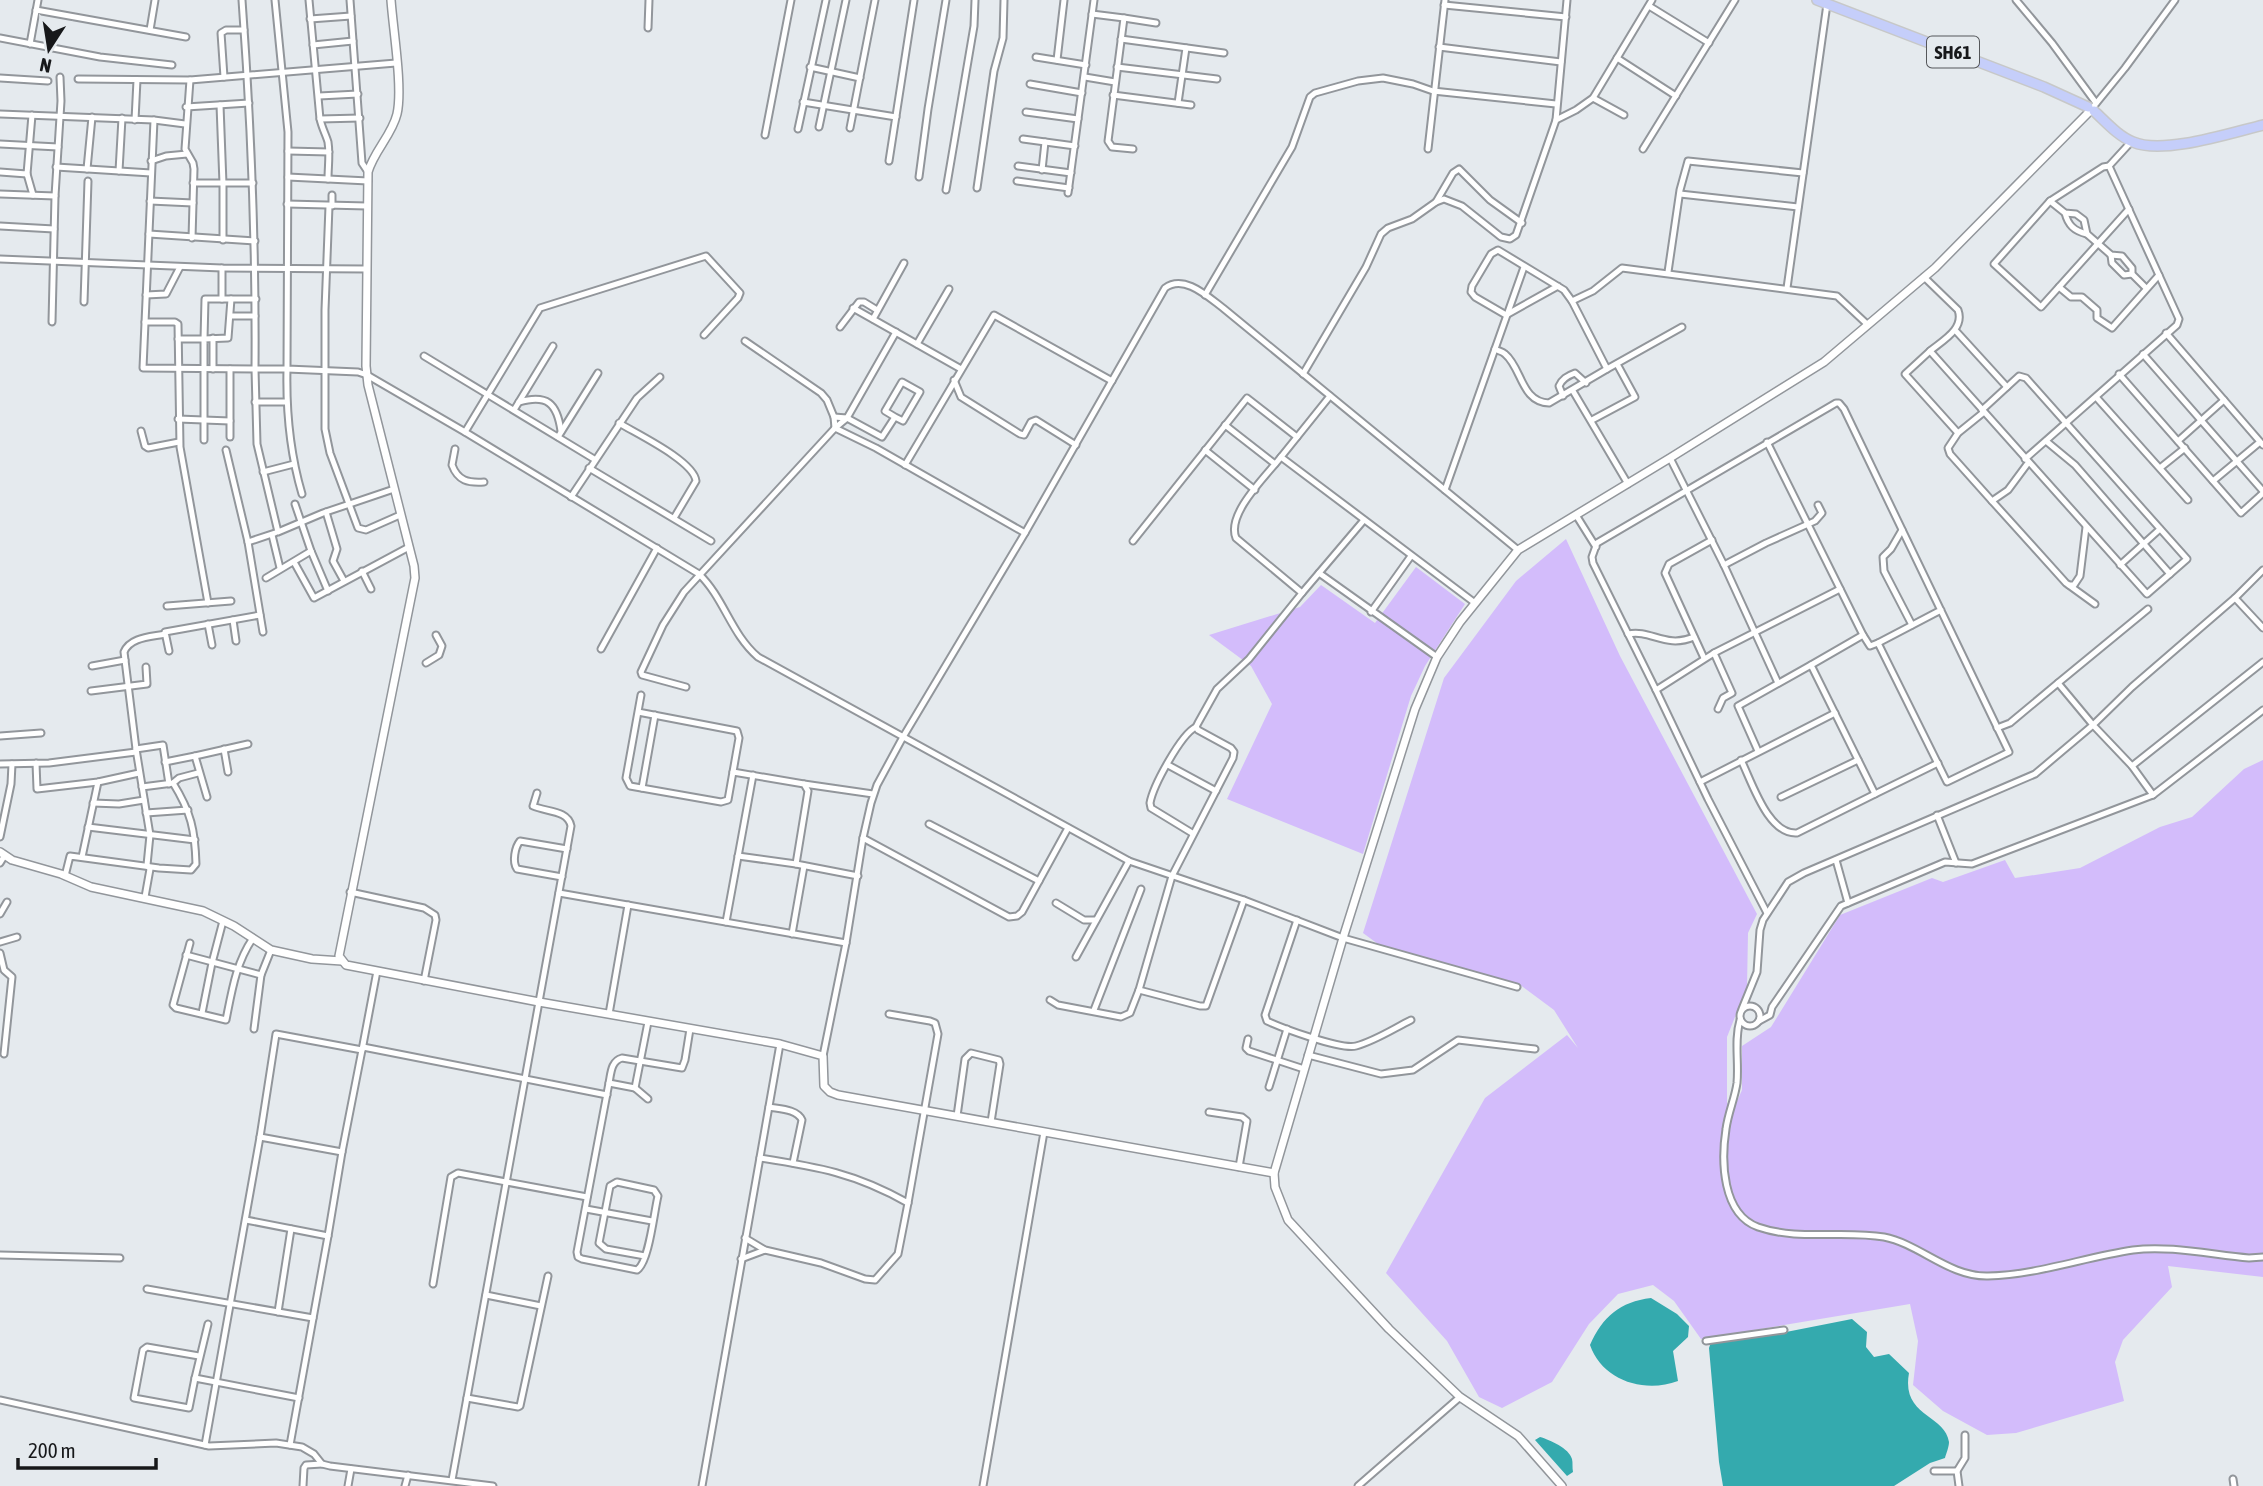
<svg xmlns="http://www.w3.org/2000/svg" width="2263" height="1486" font-family="'Asap Condensed',sans-serif">
<style>
.green{fill:#d3bcfb}
.water{fill:#34aaae}
.lines{fill:none;stroke-linecap:round;stroke-linejoin:round}
.minor-casing{stroke:#92969b;stroke-width:9}
.tertiary-casing{stroke:#92969b;stroke-width:10}
.primary-casing{stroke:#c7c8c8;stroke-width:12}
.minor{stroke:#fff;stroke-width:5}
.tertiary{stroke:#fff;stroke-width:7}
.primary{stroke:#c5cefa;stroke-width:9}
.labels{text-anchor:middle;dominant-baseline:central;stroke-width:5;stroke-linejoin:round;paint-order:stroke}
.shield{fill:#e5eaee;stroke:#55575a;stroke-width:2}
.shield-label{font-size:19px;font-weight:bold;fill:#17181a}
</style>
<rect width="100%" height="100%" fill="#e5eaee"/>
<g class="green">
<polygon points="1566,539 1620,656 1757,914 1748,933 1747,987 1727,1037 1727,1103 1735,1106 1742,1090 1742,1046 1771,1027 1840,915 1932,878 1943,882 2005,860 2015,878 2080,868 2160,827 2192,817 2244,769 2263,760 2263,1277 2168,1266 2172,1287 2123,1340 2115,1362 2124,1401 2016,1433 1987,1435 1943,1411 1913,1385 1918,1341 1910,1304 1701,1339 1674,1301 1653,1285 1618,1294 1589,1324 1552,1382 1502,1408 1479,1397 1447,1341 1386,1273 1485,1098 1567,1035 1578,1048 1554,1010 1519,984 1378,944 1363,933 1444,678 1516,581"/>
<polygon points="1416,567 1465,604 1425,666 1411,696 1363,854 1227,799 1272,704 1251,666 1209,635 1300,607 1321,585 1375,623"/>
</g>
<g class="water">
<path d="M 1651,1298 L 1677,1314 L 1689,1326 L 1688,1337 L 1673,1351 L 1678,1381 C 1644,1394 1602,1380 1590,1345 C 1603,1316 1620,1302 1651,1298 Z"/>
<path d="M 1852,1319 L 1867,1332 L 1866,1347 L 1874,1357 L 1889,1354 L 1909,1373 C 1901,1417 1945,1414 1949,1442 C 1949,1447 1946,1454 1945,1458 L 1930,1463 L 1894,1486 L 1723,1486 L 1719,1462 L 1709,1348 L 1711,1342 L 1781,1333 Z"/>
<path d="M 1540,1437 C 1550,1440 1569,1448 1572,1459 C 1573,1463 1572,1467 1573,1472 L 1567,1476 L 1535,1440 Z"/>
</g>
<g class="lines">
<g class="minor-casing">
<g id="minor">
<path d="M 242,0 C 251,123 256,246 255,369 L 287,369 C 286,413 290,453 302,494"/>
<path d="M 275,0 L 288,132 L 287,369 L 358,372 L 367,375 L 465,432 L 699,574 C 724,598 731,634 758,657 L 1129,861 L 1244,900 L 1343,938 L 1517,987"/>
<path d="M 309,0 L 320,119 C 322,128 326,135 328,142 C 330,154 328,167 328,179"/>
<polyline points="350,0 362,163 368,172"/>
<polyline points="2016,0 2052,43 2096,103"/>
<polyline points="1444,5 1566,17"/>
<polyline points="1649,6 1709,43"/>
<polyline points="36,10 186,37"/>
<polyline points="1092,14 1124,18 1108,141 1112,147 1133,149"/>
<polyline points="1124,18 1156,23"/>
<polyline points="310,19 351,16"/>
<polyline points="648,28 649,0"/>
<polyline points="150,30 155,0"/>
<polyline points="0,38 100,57 172,65"/>
<polyline points="1121,39 1224,53"/>
<polyline points="30,44 38,0"/>
<polyline points="313,45 353,41"/>
<polyline points="1439,47 1561,62"/>
<polyline points="1036,57 1086,65"/>
<polyline points="1617,58 1676,96"/>
<polyline points="1057,60 1064,0"/>
<polyline points="810,67 860,78"/>
<polyline points="1117,67 1217,79"/>
<polyline points="224,77 221,33 226,30 244,30"/>
<polyline points="1085,77 1115,82"/>
<polyline points="0,78 48,81"/>
<polyline points="78,79 190,80 396,63"/>
<polyline points="190,80 185,149 193,163 194,169 192,238"/>
<polyline points="1030,84 1082,93"/>
<polyline points="1113,95 1191,105"/>
<polyline points="319,96 358,94"/>
<polyline points="1593,98 1624,115"/>
<polyline points="803,102 896,117"/>
<polyline points="1178,103 1186,48"/>
<polyline points="220,105 223,184 223,240"/>
<polyline points="2094,106 2125,68 2175,0"/>
<polyline points="186,107 249,103"/>
<polyline points="1026,112 1078,119"/>
<polyline points="0,114 154,120 185,124"/>
<polyline points="320,119 360,118"/>
<polyline points="135,120 137,80"/>
<polyline points="154,120 143,368 255,369 257,444 278,532 323,513 394,489"/>
<polyline points="1556,120 1576,110 1593,98 1652,0"/>
<polyline points="819,127 846,0"/>
<polyline points="850,128 875,0"/>
<polyline points="798,129 826,0"/>
<polyline points="765,135 791,0"/>
<polyline points="1023,139 1075,146"/>
<polyline points="0,144 58,147"/>
<polyline points="1428,149 1445,0"/>
<polyline points="1643,149 1735,0"/>
<polyline points="288,151 329,152"/>
<polyline points="151,161 166,156 187,154"/>
<polyline points="889,161 914,0"/>
<polyline points="1018,166 1071,173"/>
<polyline points="2109,166 2103,167 2050,201 1994,264 2041,307 2129,209"/>
<polyline points="56,167 151,173"/>
<polyline points="87,169 92,117"/>
<polyline points="1042,170 1045,142"/>
<polyline points="119,171 122,118"/>
<polyline points="0,172 27,174 32,115"/>
<polyline points="27,174 33,195"/>
<polyline points="288,177 368,181"/>
<polyline points="919,177 928,109 946,0"/>
<polyline points="1017,181 1069,188"/>
<polyline points="193,183 253,183"/>
<polyline points="977,188 994,71 1003,38 1004,0"/>
<polyline points="946,190 974,26 975,0"/>
<polyline points="1068,193 1094,0"/>
<polyline points="0,194 55,196"/>
<polyline points="1680,194 1798,207"/>
<polyline points="332,195 332,206"/>
<polyline points="150,201 193,203"/>
<polyline points="2050,201 2065,213 2076,214 2084,220 2087,234 2111,255 2122,256 2132,268 2132,274 2146,288"/>
<polyline points="1436,202 1453,173 1459,169 1490,200 1522,223"/>
<polyline points="287,204 367,206"/>
<polyline points="329,206 325,310 325,429 330,453 358,528 366,530 400,515"/>
<path d="M 2065,213 C 2068,225 2074,231 2087,234"/>
<polyline points="0,226 54,229"/>
<polyline points="149,234 255,241"/>
<polyline points="2111,255 2112,263 2124,275 2132,274"/>
<polyline points="0,259 222,268 367,269"/>
<polyline points="1668,272 1680,190 1688,161 1803,173"/>
<path d="M 1924,277 L 1958,310 C 1965,329 1942,341 1930,351 L 2147,594 L 2187,559 L 2026,378 L 2019,376 L 2007,387 L 1955,330"/>
<polyline points="1558,286 1506,315 1475,297 1471,292 1472,286 1491,254 1498,250 1564,290 1572,301"/>
<polyline points="2059,287 2071,297 2082,297 2097,310 2097,318 2112,328 2159,275"/>
<polyline points="1787,288 1827,4"/>
<polyline points="146,295 166,294 180,267"/>
<polyline points="1205,295 1292,147 1310,97 1315,93 1358,81 1383,78 1413,84 1433,91 1556,104"/>
<polyline points="222,299 222,268"/>
<polyline points="84,302 88,181"/>
<polyline points="853,308 961,369"/>
<polyline points="231,316 255,316"/>
<polyline points="873,319 904,263"/>
<polyline points="52,322 55,196 61,101 60,77"/>
<polyline points="145,322 175,322 178,324 180,447 208,603"/>
<polyline points="840,327 859,302 864,302 877,310"/>
<polyline points="2166,333 2263,445"/>
<polyline points="213,338 213,369"/>
<polyline points="178,339 204,339 205,299 256,299"/>
<polyline points="745,341 821,393 827,400 834,417"/>
<polyline points="917,344 949,289"/>
<path d="M 1495,349 C 1498,351 1502,351 1505,354 C 1522,368 1521,402 1549,403 L 1607,369 L 1572,301 L 1593,291 L 1622,268 L 1837,296 L 1868,325"/>
<polyline points="1930,351 1905,374 1958,433"/>
<polyline points="2143,354 2263,491"/>
<polyline points="424,356 594,459"/>
<polyline points="1607,369 1682,327"/>
<polyline points="1303,374 1366,267 1381,234 1388,228 1412,219 1436,202 1444,199 1462,206 1501,237 1510,239 1516,235 1556,120 1567,0"/>
<polyline points="2119,374 2241,513 2263,493"/>
<polyline points="954,380 961,397 1020,434 1024,435 1031,422 1036,420 1076,445"/>
<polyline points="1573,391 1628,484"/>
<polyline points="1330,396 1281,457 1475,603"/>
<path d="M 1563,396 L 1559,386 C 1562,379 1567,376 1575,373 L 1586,383"/>
<polyline points="2096,397 2188,500"/>
<polyline points="255,402 286,402"/>
<path d="M 519,402 C 547,394 557,403 561,431"/>
<polyline points="514,410 553,346"/>
<polyline points="1982,410 2007,387"/>
<polyline points="1984,412 1958,433 1948,448 1950,454 1992,501"/>
<polyline points="178,419 230,421"/>
<polyline points="1592,420 1635,397 1617,364"/>
<path d="M 619,423 C 637,434 694,461 696,481 L 674,518"/>
<polyline points="1225,425 1275,464"/>
<polyline points="835,428 834,417 847,418 882,437 895,417 903,421 920,392 902,382 885,411 895,417"/>
<polyline points="835,428 847,418 896,332"/>
<polyline points="141,431 145,446 148,448 179,442"/>
<polyline points="465,432 540,308 706,256 740,293 738,298 704,335"/>
<polyline points="230,437 230,369"/>
<polyline points="558,437 598,373"/>
<polyline points="204,440 204,339 228,338 231,299"/>
<polyline points="2046,441 2075,465 2170,574"/>
<polyline points="2178,441 2224,400"/>
<polyline points="1767,442 1863,635"/>
<path d="M 455,449 L 452,465 C 458,481 468,483 484,482"/>
<polyline points="226,450 248,542 263,632"/>
<polyline points="1205,450 1255,490"/>
<path d="M 1281,457 C 1266,476 1226,514 1236,538 L 1302,593 L 1319,573 L 1437,657"/>
<polyline points="1670,458 1724,565 1778,683"/>
<polyline points="2025,459 2177,325 2179,319 2109,166 2131,142"/>
<polyline points="2028,463 2008,490 1992,501 2066,583 2095,604"/>
<polyline points="905,465 994,315 1112,381"/>
<polyline points="589,468 711,541"/>
<polyline points="2160,468 2185,448"/>
<polyline points="263,472 294,464"/>
<polyline points="2213,481 2260,442"/>
<polyline points="1445,490 1524,267"/>
<polyline points="571,497 637,398 660,377"/>
<polyline points="295,504 311,551 328,591"/>
<polyline points="326,512 337,549 333,561 344,581"/>
<polyline points="1576,515 1596,547"/>
<polyline points="1902,530 1891,549 1883,557 1884,571 1912,625"/>
<polyline points="272,535 280,568"/>
<polyline points="1133,541 1247,398 1297,437"/>
<polyline points="248,542 275,533"/>
<polyline points="294,562 314,598 409,547"/>
<polyline points="1724,565 1766,543 1815,521 1822,513 1818,505"/>
<polyline points="2120,565 2160,529"/>
<polyline points="2263,570 2235,598 2263,628"/>
<polyline points="362,571 371,589"/>
<polyline points="1319,573 1364,520"/>
<polyline points="266,578 311,551"/>
<polyline points="2069,585 2074,585 2080,576 2086,527"/>
<polyline points="2235,598 2132,687 2093,725 2132,766 2153,795 2263,710"/>
<polyline points="167,606 231,601"/>
<polyline points="1371,612 1411,556"/>
<polyline points="233,620 236,641"/>
<polyline points="208,624 212,645"/>
<path d="M 1628,634 C 1651,629 1665,649 1694,637"/>
<polyline points="1878,643 1870,646 1863,635 1811,665 1875,794 1938,763"/>
<polyline points="601,649 657,548"/>
<polyline points="169,651 165,632 260,615"/>
<polyline points="1714,653 1656,690 1593,563 1592,557 1597,543 1836,403 1839,403 1844,409 2009,752 1947,782 1878,643 1941,610"/>
<polyline points="1704,658 1665,573 1669,564 1712,540"/>
<polyline points="426,663 439,655 442,646 436,635"/>
<polyline points="92,666 125,660"/>
<polyline points="2058,683 2148,609"/>
<polyline points="686,687 642,675 641,672 663,625 684,592 835,428 876,448 1025,533"/>
<polyline points="1656,690 1708,799 1767,913"/>
<polyline points="91,691 147,684 146,667"/>
<polyline points="1718,709 1723,698 1732,693 1714,653 1840,589"/>
<polyline points="638,712 737,731 739,738 728,800 721,802 630,786 626,778 641,695"/>
<polyline points="0,736 41,733"/>
<polyline points="136,749 163,745 169,784"/>
<polyline points="224,749 228,772"/>
<polyline points="1758,751 1738,706 1811,665"/>
<path d="M 1741,760 C 1752,782 1768,835 1797,833 L 1875,794"/>
<polyline points="165,762 195,756"/>
<polyline points="36,763 37,789 98,782 139,773"/>
<polyline points="0,764 49,763 136,752"/>
<polyline points="1168,765 1216,791"/>
<polyline points="2132,766 2263,662"/>
<polyline points="733,772 804,784 808,791 796,864 858,876"/>
<polyline points="1700,782 1835,713"/>
<polyline points="804,784 873,794"/>
<polyline points="142,787 173,783 179,778 198,773"/>
<polyline points="642,788 655,715"/>
<polyline points="207,797 195,756 248,744"/>
<polyline points="1781,797 1858,760"/>
<polyline points="93,803 119,804 144,800"/>
<polyline points="146,813 188,810"/>
<polyline points="1937,815 1956,863"/>
<polyline points="929,824 1039,881"/>
<polyline points="88,827 195,840"/>
<path d="M 1192,833 L 1151,808 L 1150,803 C 1153,786 1181,734 1196,727"/>
<polyline points="0,837 11,784 12,764"/>
<polyline points="863,838 1009,917 1017,916 1022,912 1068,828"/>
<polyline points="738,856 796,864"/>
<polyline points="82,857 98,782"/>
<polyline points="1836,860 1848,903"/>
<polyline points="0,863 5,855"/>
<path d="M 65,876 L 70,856 L 159,868 L 191,870 L 196,864 C 195,830 191,812 173,783"/>
<path d="M 562,877 L 517,869 C 512,862 515,847 520,841 L 567,849"/>
<polyline points="350,892 424,908 435,915 436,920 424,981"/>
<polyline points="559,893 846,943"/>
<path d="M 145,897 L 150,869 L 147,865 L 150,835 L 136,749 L 124,652 C 130,637 151,637 165,634"/>
<polyline points="1244,900 1206,1006 1200,1006 1139,990 1172,876 1233,758 1234,752 1231,748 1198,730 1196,727 1198,723 1217,689 1249,659 1302,593"/>
<polyline points="1056,903 1084,920 1096,920"/>
<polyline points="0,914 7,902"/>
<path d="M 1297,920 L 1265,1015 L 1267,1021 C 1282,1028 1341,1050 1356,1046 C 1375,1041 1393,1029 1411,1020"/>
<polyline points="726,922 753,775"/>
<polyline points="792,934 804,866"/>
<polyline points="0,942 17,937"/>
<path d="M 190,943 L 173,1005 L 176,1008 L 226,1020 C 232,990 236,963 253,938"/>
<polyline points="0,953 4,970 12,977 4,1054"/>
<polyline points="186,955 261,975"/>
<polyline points="1076,957 1129,861"/>
<polyline points="1050,1000 1058,1005 1121,1017 1130,1013 1139,990"/>
<circle cx="1750" cy="1016" r="10"/>
<polyline points="1742,1009 1757,972 1760,930 1763,920 1788,882 1804,873 2035,774 2093,725 2058,683 2010,723 1997,728"/>
<polyline points="1094,1010 1141,889"/>
<polyline points="202,1013 212,963 223,921"/>
<polyline points="609,1014 628,905"/>
<path d="M 1740,1020 C 1734,1040 1739,1062 1737,1083 C 1735,1098 1728,1113 1726,1129 C 1721,1161 1722,1214 1758,1227 C 1798,1241 1843,1230 1884,1237 C 1920,1244 1949,1277 1988,1276 C 2037,1275 2085,1257 2133,1250 C 2169,1245 2213,1255 2249,1258 L 2263,1257"/>
<polyline points="1759,1021 1770,1015 1772,1007 1841,906 1938,865 1945,862 1972,864 2153,795"/>
<polyline points="254,1029 261,975 271,950"/>
<polyline points="1248,1039 1246,1048 1249,1051 1304,1069"/>
<polyline points="363,1047 607,1095"/>
<polyline points="1308,1055 1381,1074 1413,1070 1458,1040 1535,1049"/>
<path d="M 823,1056 L 846,943 L 863,838 L 871,803 L 877,785 L 903,737 L 1025,533 L 1165,288 C 1184,274 1207,296 1223,308 L 1518,550"/>
<polyline points="609,1083 635,1088 648,1022"/>
<polyline points="1269,1087 1287,1029"/>
<polyline points="635,1088 648,1099"/>
<path d="M 769,1107 C 780,1109 797,1109 802,1120 L 793,1163"/>
<polyline points="1209,1112 1242,1117 1247,1121 1239,1167"/>
<polyline points="957,1116 965,1059 971,1053 999,1060 1000,1064 991,1122"/>
<polyline points="260,1137 276,1034 362,1050 377,971"/>
<path d="M 760,1158 C 818,1167 855,1173 908,1203 L 938,1034 L 935,1023 L 930,1021 L 889,1014"/>
<polyline points="586,1209 652,1221"/>
<polyline points="246,1220 328,1236 342,1152"/>
<polyline points="745,1238 765,1250 821,1263 865,1279 875,1280 898,1254 908,1203"/>
<polyline points="0,1255 120,1258"/>
<path d="M 645,1256 L 606,1249 L 599,1243 L 610,1186 L 617,1182 L 654,1190 L 658,1196 C 654,1212 649,1263 637,1270 L 582,1259 L 578,1257 L 577,1252 L 609,1083 C 611,1073 611,1061 622,1058 L 682,1068 L 685,1060 L 690,1029"/>
<polyline points="741,1259 765,1250"/>
<polyline points="433,1284 450,1183 451,1177 458,1173 587,1197"/>
<polyline points="147,1289 313,1318"/>
<polyline points="486,1295 541,1306"/>
<polyline points="278,1312 291,1229"/>
<polyline points="1706,1341 1784,1330"/>
<polyline points="199,1356 147,1347 143,1350 134,1398 189,1408 195,1378 299,1398"/>
<polyline points="195,1378 208,1324"/>
<polyline points="467,1398 518,1407 520,1406 548,1276"/>
<polyline points="0,1400 209,1446 276,1443 302,1447 314,1454 322,1464 330,1466 493,1486"/>
<polyline points="205,1445 260,1137 342,1152 362,1050"/>
<polyline points="290,1445 328,1236"/>
<polyline points="1934,1471 1957,1471 1959,1486"/>
<polyline points="1957,1471 1965,1458 1965,1435"/>
<polyline points="2233,1479 2234,1486"/>
<path d="M 452,1480 L 571,826 C 568,810 546,812 533,806 L 537,793"/>
<polyline points="303,1486 304,1468 306,1465 322,1464"/>
<polyline points="348,1486 351,1469"/>
<polyline points="405,1486 408,1475"/>
<polyline points="702,1486 780,1044"/>
<polyline points="983,1486 1044,1132"/>
<polyline points="1358,1486 1460,1397"/>
</g>
</g>
<g class="tertiary-casing">
<g id="tertiary">
<path d="M 391,0 C 393,29 403,88 397,114 C 392,135 374,151 368,172 L 366,366 L 368,385 L 414,566 L 415,578 L 339,956 L 346,965 L 539,1002 L 780,1044 L 823,1056 L 824,1086 L 830,1092 L 838,1095 L 1274,1173"/>
<polyline points="0,852 12,860 61,874 91,887 203,911 234,926 271,950 312,959 342,961"/>
<polyline points="1562,1486 1518,1436 1460,1397 1389,1329 1288,1220 1275,1187 1274,1173 1343,938 1415,709 1437,657 1460,622 1518,550 1670,458 1824,362 1935,268 2089,112"/>
</g>
</g>
<g class="primary-casing">
<g id="primary">
<polyline points="1817,0 2044,87 2088,107"/>
<path d="M 2094,111 C 2106,122 2118,136 2133,142 C 2163,155 2230,133 2263,125"/>
</g>
</g>
<use href="#minor" class="minor"/>
<use href="#tertiary" class="tertiary"/>
<use href="#primary" class="primary"/>
</g>
<g class="labels">
<rect class="shield" x="1927" y="36.5" width="52" height="31" rx="5"/>
<g class="shield-label">
<text x="1953" y="52">SH61</text>
</g>
</g>
<g transform="translate(49 49) rotate(192)" stroke="#e5eaee" stroke-width="5" paint-order="stroke">
<path d="M0-5L12 26L0 18L-12 26Z" fill="#17181a"/>
<text y="-10" font-size="19" font-weight="bold" text-anchor="middle" fill="#17181a">N</text>
</g>
<path d="M18 1458v10h138v-10" fill="none" stroke="#17181a" stroke-width="3.5"/>
<text x="28" y="1458" font-size="21" fill="#17181a" stroke="#e5eaee" stroke-width="5" paint-order="stroke">200 m</text>
</svg>
